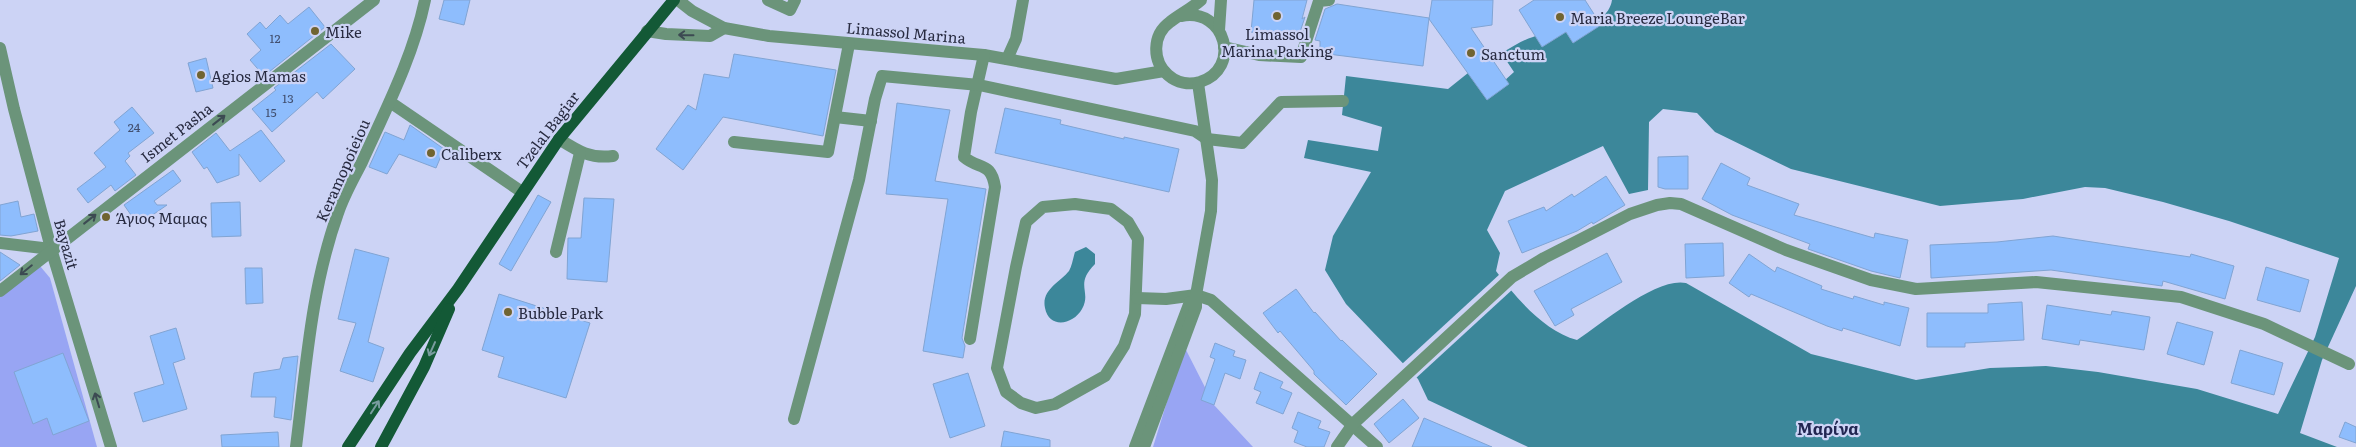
<svg xmlns="http://www.w3.org/2000/svg" width="2356" height="447" font-family="Literata,serif">
<style>
.green{fill:#98a5f3}
.water{fill:#3c879a;fill-rule:evenodd}
.pier{fill:#ccd3f5}
.building{fill:#8ebdfd;stroke:#81a4d3}
.lines{fill:none;stroke-linecap:round;stroke-linejoin:round}
.minor{stroke:#6b947a;stroke-width:12}
.major{stroke:#135936;stroke-width:12}
.oneway{stroke:#3c4a52}
.oneway2{stroke:#799c9f}
.poi-dot{fill:#706431;stroke:#ccd3f5;stroke-width:2}
.labels{text-anchor:middle;dominant-baseline:central;stroke-width:4.5;stroke-linejoin:round;paint-order:stroke}
.number-label{font-size:12px;fill:#425070}
.poi-label{font-size:15px;fill:#282b41;stroke:#ccd3f5;text-anchor:start}
.street-label{font-size:15px;fill:#282b41;stroke:#ccd3f5}
.neighbourhood-label{font-size:16px;font-weight:bold;fill:#222652;stroke:#ccd3f5}
</style>
<rect width="100%" height="100%" fill="#ccd3f5"/>
<g class="green">
<polygon points="40,266 50,278 97,447 0,447 0,296"/>
<polygon points="1184,346 1214,405 1253,447 1153,447"/>
</g>
<g class="water">
<path d="M 1612,0 L 2356,0 L 2356,286 L 2322,360 L 2300,433 L 2337,447 L 1528,447 L 1428,400 L 1418,379 L 1346,304 L 1325,270 L 1333,236 L 1371,172 L 1304,158 L 1308,140 L 1378,151 L 1382,127 L 1342,115 L 1346,76 L 1448,89 L 1468,73 L 1493,91 L 1514,72 L 1504,57 L 1505,51 C 1514,46 1523,40 1533,37 C 1555,29 1607,32 1612,0 ZM 1663,109 L 1697,113 L 1715,132 L 1791,169 L 1940,206 L 2023,199 L 2085,187 L 2105,188 L 2163,202 L 2229,221 L 2339,258 L 2315,337 L 2278,414 L 2197,389 L 2098,372 L 2046,366 L 1990,368 L 1916,380 L 1811,354 L 1686,283 C 1656,277 1603,323 1577,340 C 1544,331 1516,298 1496,271 L 1500,253 L 1487,230 L 1505,191 L 1603,146 L 1629,194 L 1648,190 L 1649,122 Z"/>
<path d="M 1086,247 L 1095,254 L 1095,264 C 1074,285 1092,291 1082,309 C 1073,325 1049,329 1045,308 C 1041,290 1060,282 1069,271 C 1072,266 1073,258 1075,252 Z"/>
</g>
<polygon class="pier" points="1501,273 1513,289 1415,379 1402,364"/>
<g class="building">
<polygon points="444,0 470,0 464,25 439,19"/>
<polygon points="1254,0 1307,0 1302,19 1305,17 1298,38 1251,32"/>
<polygon points="1432,0 1493,0 1492,25 1471,28 1509,84 1487,100 1429,19"/>
<polygon points="1534,0 1585,0 1601,25 1573,43 1566,32 1542,47 1519,10"/>
<polygon points="1337,4 1429,18 1423,66 1320,53 1320,41 1315,40 1325,9"/>
<polygon points="309,7 325,27 264,76 250,60 261,50 247,34 260,22 266,29 280,15 288,24"/>
<polygon points="331,44 355,69 323,99 317,92 272,132 252,109 276,90 274,88"/>
<polygon points="734,54 836,70 823,136 723,117 683,170 656,149 688,105 696,110 704,74 729,78"/>
<polygon points="206,58 213,88 196,92 188,63"/>
<polygon points="897,103 950,110 935,181 986,189 962,338 965,346 963,358 923,351 948,199 886,194"/>
<polygon points="132,107 154,133 128,153 130,156 125,161 136,175 115,191 111,185 88,203 77,189 106,167 94,153 120,130 114,122"/>
<polygon points="1005,108 1061,120 1060,124 1124,139 1124,137 1179,149 1169,192 995,153"/>
<polygon points="410,125 444,149 436,168 399,154 387,174 369,167 385,132 404,140"/>
<polygon points="261,130 285,161 260,182 239,154 239,175 217,183 207,167 204,169 192,152 216,133 230,151"/>
<polygon points="1688,156 1688,189 1665,189 1658,187 1658,157"/>
<polygon points="1721,163 1750,178 1747,185 1799,204 1794,215 1874,238 1875,233 1908,240 1900,278 1871,271 1808,249 1810,244 1732,215 1702,199"/>
<polygon points="173,170 181,181 154,201 157,205 167,205 138,225 124,205"/>
<polygon points="1606,176 1625,205 1593,224 1592,222 1577,231 1522,253 1508,221 1544,207 1546,211 1572,194 1574,197"/>
<polygon points="538,195 551,202 511,271 499,264"/>
<polygon points="584,198 614,199 607,282 567,279 568,238 581,238"/>
<polygon points="18,201 21,217 34,214 38,231 11,236 0,235 0,205"/>
<polygon points="240,202 241,236 212,237 211,203"/>
<polygon points="2053,236 2190,257 2191,254 2234,266 2225,299 2163,281 2162,286 2051,270 1931,278 1930,245 1997,242"/>
<polygon points="1723,243 1724,276 1686,278 1685,244"/>
<polygon points="355,249 389,258 368,342 384,348 373,382 340,371 356,323 338,319"/>
<polygon points="0,252 20,265 0,281"/>
<polygon points="1607,253 1622,282 1571,309 1574,315 1555,326 1534,291"/>
<polygon points="1749,254 1775,272 1777,267 1822,286 1821,289 1853,299 1854,296 1884,305 1884,302 1909,308 1900,346 1843,328 1842,331 1827,326 1751,294 1749,297 1729,283"/>
<polygon points="2266,267 2309,280 2300,312 2257,300"/>
<polygon points="245,268 262,268 263,303 246,304"/>
<polygon points="1296,289 1314,313 1315,312 1341,341 1342,340 1377,374 1346,405 1314,374 1314,371 1280,331 1278,333 1263,313"/>
<polygon points="499,294 590,323 566,398 498,377 504,357 482,350"/>
<polygon points="2022,302 2024,340 1965,343 1965,347 1927,347 1927,313 1988,313 1988,304"/>
<polygon points="2047,305 2111,315 2112,311 2150,317 2144,350 2080,340 2079,345 2042,339"/>
<polygon points="2177,322 2213,332 2204,365 2167,354"/>
<polygon points="176,328 185,359 173,363 187,409 143,422 134,393 164,384 150,336"/>
<polygon points="1215,343 1235,351 1233,356 1246,360 1240,379 1225,373 1214,405 1201,400 1215,359 1210,357"/>
<polygon points="2240,350 2283,363 2274,395 2231,383"/>
<polygon points="63,353 89,421 53,435 47,418 33,424 14,372"/>
<polygon points="298,356 291,420 274,417 276,397 251,397 254,373 280,369 283,358"/>
<polygon points="1260,372 1283,382 1280,388 1292,393 1283,414 1256,403 1261,392 1254,389"/>
<polygon points="968,373 985,426 950,438 933,384"/>
<polygon points="1403,399 1419,418 1389,443 1374,424"/>
<polygon points="1298,412 1321,421 1318,428 1330,432 1324,447 1307,447 1294,442 1298,431 1292,428"/>
<polygon points="1424,418 1492,447 1412,447"/>
<polygon points="2345,422 2356,427 2356,443 2339,437"/>
<polygon points="1004,431 1050,440 1050,447 1001,447"/>
<polygon points="278,432 279,447 222,447 221,435"/>
</g>
<g class="lines">
<g class="minor">
<polyline points="678,0 692,11 724,28 769,36 984,55 1116,79 1164,71"/>
<polyline points="768,0 790,10 795,0"/>
<path d="M 1181,16 C 1226,7 1242,69 1200,82 C 1189,85 1177,83 1168,75 C 1152,61 1152,35 1170,22 C 1180,14 1191,9 1201,0"/>
<polyline points="1219,30 1221,0"/>
<polyline points="647,31 666,34 710,36 724,28"/>
<polyline points="1224,47 1259,55 1301,57 1319,1 1329,0"/>
<polyline points="0,48 14,109 52,252 111,447"/>
<polyline points="1007,59 1016,39 1023,0"/>
<polyline points="390,102 522,192"/>
<polyline points="835,117 871,121"/>
<path d="M 559,139 C 578,151 590,159 613,156"/>
<polyline points="734,142 828,152 849,44"/>
<polygon points="1075,204 1111,209 1128,222 1138,239 1135,314 1124,346 1105,376 1055,404 1036,408 1021,403 1006,392 997,368 1016,267 1026,222 1043,207"/>
<polyline points="0,243 51,249"/>
<polyline points="556,252 580,153"/>
<polyline points="0,291 374,0"/>
<polyline points="1137,298 1166,299 1196,295 1211,300 1377,447"/>
<path d="M 970,339 L 995,187 C 991,161 979,170 964,157 L 971,112 L 984,55"/>
<polyline points="794,419 859,180 875,99 882,76 979,85 1195,131 1207,139 1242,143 1281,102 1343,101"/>
<path d="M 296,447 C 306,368 311,288 338,213 C 344,195 354,178 362,162 C 386,109 413,57 425,0"/>
<polyline points="1135,447 1190,302"/>
<polyline points="1144,447 1196,307 1196,295 1211,211 1212,180 1198,83"/>
<polyline points="1337,447 1353,424 1512,277 1544,258 1630,214 1657,205 1670,203 1681,204 1786,250 1871,280 1916,289 2036,282 2181,297 2264,324 2349,364"/>
</g>
<g class="major">
<polyline points="348,447 410,353 458,289 559,139 674,0"/>
<polyline points="381,447 424,367 449,309"/>
</g>
</g>
<defs><path id="oneway-shaft" d="M-6 0H5M1.5-3L5.5 0L1.5 3" fill="none" stroke-width="1.6" stroke-linecap="round" stroke-linejoin="round" transform="scale(1.25)"/></defs>
<g class="oneway">
<use href="#oneway-shaft" transform="translate(686 35) rotate(-179)"/>
<use href="#oneway-shaft" transform="translate(219 120) rotate(-38)"/>
<use href="#oneway-shaft" transform="translate(90 219) rotate(-38)"/>
<use href="#oneway-shaft" transform="translate(26 270) rotate(141)"/>
<use href="#oneway-shaft" transform="translate(97 400) rotate(-107)"/>
</g>
<g class="oneway2">
<use href="#oneway-shaft" transform="translate(432 349) rotate(114)"/>
<use href="#oneway-shaft" transform="translate(375 407) rotate(-57)"/>
</g>
<g class="poi-dot">
<circle cx="1277" cy="16" r="5"/>
<circle cx="1560" cy="17" r="5"/>
<circle cx="315" cy="31" r="5"/>
<circle cx="1471" cy="53" r="5"/>
<circle cx="201" cy="75" r="5"/>
<circle cx="431" cy="153" r="5"/>
<circle cx="106" cy="217" r="5"/>
<circle cx="508" cy="312" r="5"/>
</g>
<g class="labels">
<g class="number-label">
<text x="275" y="38">12</text>
<text x="288" y="98">13</text>
<text x="271" y="112">15</text>
<text x="134" y="127">24</text>
</g>
<g class="poi-label">
<text x="1570" y="17">Maria Breeze LoungeBar</text>
<text x="325" y="31">Mike</text>
<text x="1277" y="33" text-anchor="middle">Limassol<tspan x="1277" dy="17">Marina Parking</tspan></text>
<text x="1481" y="53">Sanctum</text>
<text x="211" y="75">Agios Mamas</text>
<text x="441" y="153">Caliberx</text>
<text x="116" y="217">Άγιος Μαμας</text>
<text x="518" y="312">Bubble Park</text>
</g>
<g class="street-label">
<text transform="translate(906 32) rotate(5)">Limassol Marina</text>
<text transform="translate(547 130) rotate(-53)">Tzelal Bagiar</text>
<text transform="translate(176 132) rotate(-38)">Ismet Pasha</text>
<text transform="translate(342 170) rotate(-66)">Keramopoieiou</text>
<text transform="translate(67 244) rotate(74)">Bayazit</text>
</g>
<g class="neighbourhood-label">
<text x="1828" y="428">Μαρίνα</text>
</g>
</g>
</svg>
